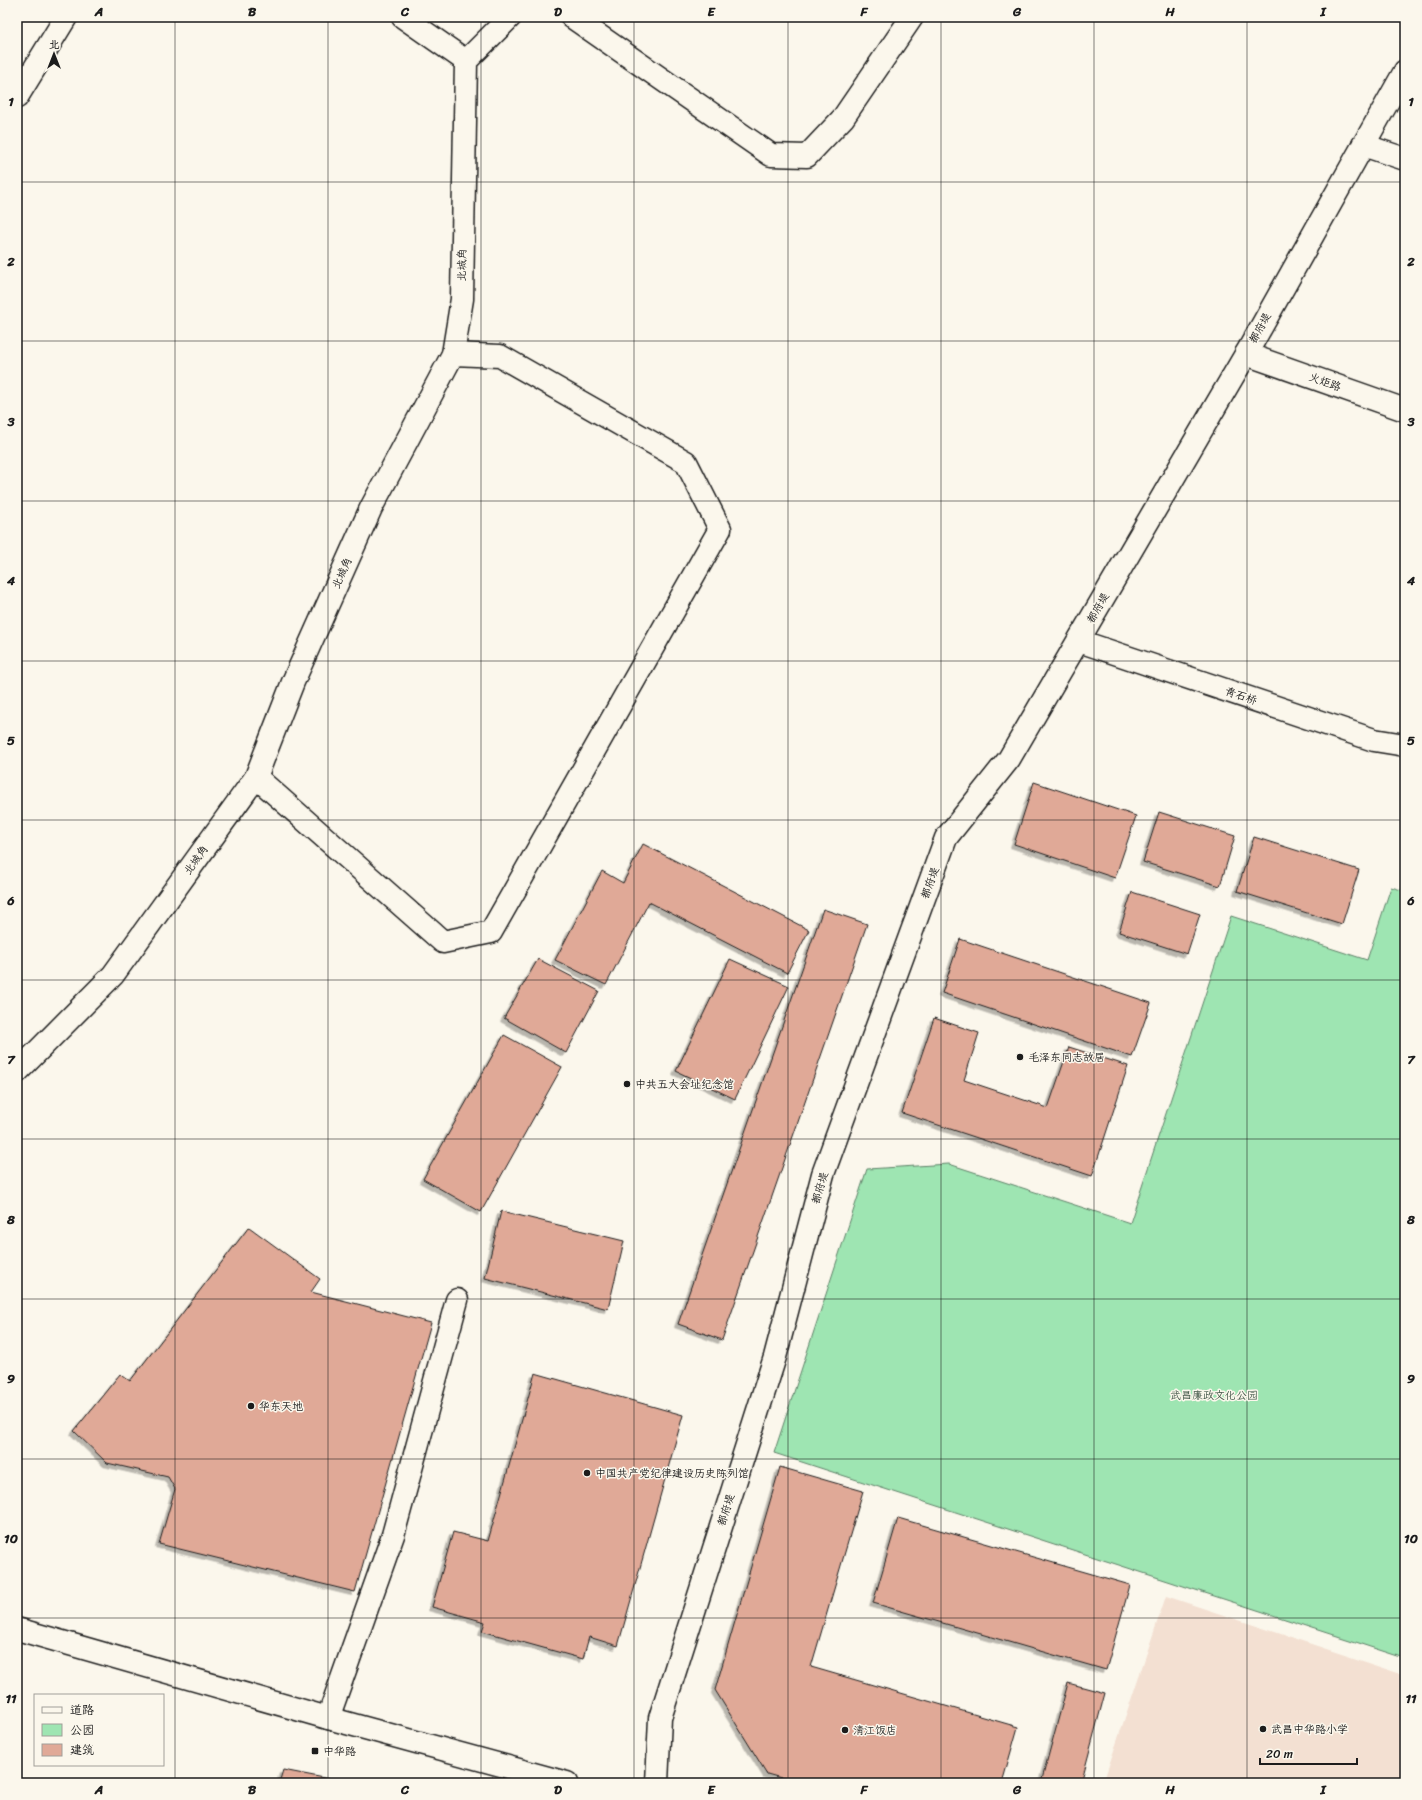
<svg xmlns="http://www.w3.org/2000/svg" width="1422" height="1800" font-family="Sriracha,'LXGW WenKai TC',sans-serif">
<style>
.built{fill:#f3e0d2}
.green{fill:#9ee5b2;stroke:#5d8067}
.building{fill:#e0a997;stroke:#1c1c1c;filter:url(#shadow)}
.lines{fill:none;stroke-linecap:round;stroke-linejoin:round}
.minor-casing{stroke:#1c1c1c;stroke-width:25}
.major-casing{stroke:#1c1c1c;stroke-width:25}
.minor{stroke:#fbf7ec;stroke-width:22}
.major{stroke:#fbf7ec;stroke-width:22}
.grid{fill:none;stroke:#1c1c1c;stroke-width:1;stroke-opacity:0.55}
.poi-dot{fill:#1c1c1c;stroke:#fbf7ec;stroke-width:1.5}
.labels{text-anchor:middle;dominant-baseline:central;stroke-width:3;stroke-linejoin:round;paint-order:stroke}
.street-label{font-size:11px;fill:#1c1c1c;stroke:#fbf7ec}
.poi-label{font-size:11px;fill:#1c1c1c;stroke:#fbf7ec;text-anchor:start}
.park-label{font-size:11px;fill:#435849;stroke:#fbf7ec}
.neatline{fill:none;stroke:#1c1c1c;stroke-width:1.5}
.grid-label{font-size:13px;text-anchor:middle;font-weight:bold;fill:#1c1c1c}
</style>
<defs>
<filter id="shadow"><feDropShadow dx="-3.5" dy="3.5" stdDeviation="0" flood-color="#0004"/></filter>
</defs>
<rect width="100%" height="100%" fill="#fbf7ec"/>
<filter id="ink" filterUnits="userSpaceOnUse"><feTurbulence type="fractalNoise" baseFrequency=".025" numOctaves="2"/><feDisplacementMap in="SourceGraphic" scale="8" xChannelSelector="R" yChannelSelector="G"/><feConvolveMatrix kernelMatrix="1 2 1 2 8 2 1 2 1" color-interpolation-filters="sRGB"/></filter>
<g filter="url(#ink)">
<polygon class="built" points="1166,1596 1405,1675 1405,1783 1103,1783"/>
<polygon class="green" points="1391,887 1405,891 1405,1658 774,1453 867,1169 949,1164 1130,1223 1231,916 1367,960"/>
<g class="building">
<polygon points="1034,782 1136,816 1115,878 1014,844"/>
<polygon points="1159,812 1235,836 1220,886 1143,862"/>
<polygon points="1254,837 1359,870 1342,924 1237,891"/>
<polygon points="643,844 809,930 787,973 649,902 606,985 555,960 602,871 623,883"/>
<polygon points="1132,892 1200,914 1187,954 1119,932"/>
<polygon points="823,909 867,924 722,1340 678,1324"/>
<polygon points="960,939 1151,1003 1132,1057 942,993"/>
<polygon points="538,959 599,991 566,1053 504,1018"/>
<polygon points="730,959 789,986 735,1099 676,1071"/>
<polygon points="934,1018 979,1033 964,1080 1048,1108 1069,1047 1128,1066 1092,1176 902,1113"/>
<polygon points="504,1035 562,1067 481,1212 423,1179"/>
<polygon points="501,1211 624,1241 608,1309 485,1278"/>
<polygon points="249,1227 320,1279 311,1292 431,1323 355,1592 159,1544 175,1489 168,1477 107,1463 74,1431 120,1374 130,1381"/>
<polygon points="535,1373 683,1415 618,1646 589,1637 583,1659 482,1631 485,1622 432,1607 453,1532 488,1541"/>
<polygon points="780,1467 863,1491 811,1667 1018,1727 1002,1783 799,1783 767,1774 715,1690"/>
<polygon points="898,1518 1130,1585 1106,1670 873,1603"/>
<polygon points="1068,1683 1105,1693 1081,1783 1041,1783"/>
<polygon points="283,1770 350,1783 279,1783"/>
</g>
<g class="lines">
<g class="minor-casing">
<g id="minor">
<polyline points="403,17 466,61"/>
<polyline points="572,17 771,155 807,156 843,118 912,17"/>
<polyline points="1363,145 1405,159"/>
<polyline points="1246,354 1405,410"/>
<polyline points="1079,641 1374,740 1405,745"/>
<polyline points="256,777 443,942 491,932 720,529 686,462 500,356 453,354"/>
<polyline points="17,1072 113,975 256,777 293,682 371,508 453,354 462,299 466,61 510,17"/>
<polyline points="17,1629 328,1718 567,1783"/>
<polyline points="328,1718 393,1535 457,1300"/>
<polyline points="657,1783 660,1718 775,1357 823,1174 946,838 1009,759 1246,354 1405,71"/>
</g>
</g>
<g class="major-casing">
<polyline id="major" points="17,97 66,17"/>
</g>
<use href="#minor" class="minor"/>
<use href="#major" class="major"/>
</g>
</g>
<path class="grid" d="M 175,17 L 175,1783M 328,17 L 328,1783M 481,17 L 481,1783M 634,17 L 634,1783M 788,17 L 788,1783M 941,17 L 941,1783M 1094,17 L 1094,1783M 1247,17 L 1247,1783M 17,182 L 1405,182M 17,341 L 1405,341M 17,501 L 1405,501M 17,661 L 1405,661M 17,820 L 1405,820M 17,980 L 1405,980M 17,1139 L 1405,1139M 17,1299 L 1405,1299M 17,1459 L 1405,1459M 17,1618 L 1405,1618"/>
<g class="poi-dot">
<circle cx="1020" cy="1057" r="4"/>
<circle cx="627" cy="1084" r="4"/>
<circle cx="251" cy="1406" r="4"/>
<circle cx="587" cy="1473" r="4"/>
<circle cx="1263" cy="1729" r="4"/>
<circle cx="845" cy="1730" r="4"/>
<rect x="311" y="1747" width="8" height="8" rx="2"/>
</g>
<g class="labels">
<g class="street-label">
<text transform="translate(462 265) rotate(-89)">北城角</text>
<text transform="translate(1260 328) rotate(-61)">都府堤</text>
<text transform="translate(1325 382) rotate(20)">火炬路</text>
<text transform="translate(342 573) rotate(-66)">北城角</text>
<text transform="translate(1098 608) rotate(-60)">都府堤</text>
<text transform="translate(1241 696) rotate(19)">青石桥</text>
<text transform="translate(196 860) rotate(-54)">北城角</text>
<text transform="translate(930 883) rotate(-70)">都府堤</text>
<text transform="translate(820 1188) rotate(-74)">都府堤</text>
<text transform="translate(726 1510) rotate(-72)">都府堤</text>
</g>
<g class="poi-label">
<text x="1028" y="1057">毛泽东同志故居</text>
<text x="635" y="1084">中共五大会址纪念馆</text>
<text x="259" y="1406">华东天地</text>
<text x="595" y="1473">中国共产党纪律建设历史陈列馆</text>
<text x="1271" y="1729">武昌中华路小学</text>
<text x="853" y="1730">清江饭店</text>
<text x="323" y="1751">中华路</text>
</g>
<g class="park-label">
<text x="1214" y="1395">武昌廉政文化公园</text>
</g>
</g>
<rect width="1422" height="1800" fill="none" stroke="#fbf7ec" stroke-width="44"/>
<rect x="34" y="1694" width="130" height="72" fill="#fbf7ec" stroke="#a29f99"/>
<rect x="42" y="1707" width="20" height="6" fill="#fbf7ec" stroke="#a29f99"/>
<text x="70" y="1714" font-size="12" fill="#1c1c1c">道路</text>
<rect x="42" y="1724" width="20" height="12" fill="#9ee5b2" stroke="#a29f99"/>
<text x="70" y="1734" font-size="12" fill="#1c1c1c">公园</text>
<rect x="42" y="1744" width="20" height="12" fill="#e0a997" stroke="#a29f99"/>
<text x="70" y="1754" font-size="12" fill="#1c1c1c">建筑</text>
<g transform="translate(54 54)" stroke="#fbf7ec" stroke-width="3" paint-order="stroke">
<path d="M0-3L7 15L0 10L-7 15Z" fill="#1c1c1c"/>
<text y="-6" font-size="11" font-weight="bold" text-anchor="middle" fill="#1c1c1c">北</text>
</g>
<path d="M1260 1758v6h97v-6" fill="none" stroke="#1c1c1c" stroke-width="2"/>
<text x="1266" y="1758" font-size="12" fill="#1c1c1c" stroke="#fbf7ec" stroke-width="3" paint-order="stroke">20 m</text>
<rect x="22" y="22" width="1378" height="1756" class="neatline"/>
<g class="grid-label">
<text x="99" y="16">A</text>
<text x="252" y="16">B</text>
<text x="405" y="16">C</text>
<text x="558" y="16">D</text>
<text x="711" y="16">E</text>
<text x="864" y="16">F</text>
<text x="1017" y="16">G</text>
<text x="1170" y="16">H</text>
<text x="1323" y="16">I</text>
<text x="11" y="106">1</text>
<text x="1411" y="106">1</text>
<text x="11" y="266">2</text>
<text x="1411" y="266">2</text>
<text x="11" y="426">3</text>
<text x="1411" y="426">3</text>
<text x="11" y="585">4</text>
<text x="1411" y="585">4</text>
<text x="11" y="745">5</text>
<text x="1411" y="745">5</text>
<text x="11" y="905">6</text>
<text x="1411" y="905">6</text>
<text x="11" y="1064">7</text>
<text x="1411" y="1064">7</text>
<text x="11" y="1224">8</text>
<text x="1411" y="1224">8</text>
<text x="11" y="1383">9</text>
<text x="1411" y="1383">9</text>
<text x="11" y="1543">10</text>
<text x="1411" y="1543">10</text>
<text x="11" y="1703">11</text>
<text x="1411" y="1703">11</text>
<text x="99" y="1794">A</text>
<text x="252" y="1794">B</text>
<text x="405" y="1794">C</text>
<text x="558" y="1794">D</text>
<text x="711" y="1794">E</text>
<text x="864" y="1794">F</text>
<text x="1017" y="1794">G</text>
<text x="1170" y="1794">H</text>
<text x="1323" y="1794">I</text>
</g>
</svg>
